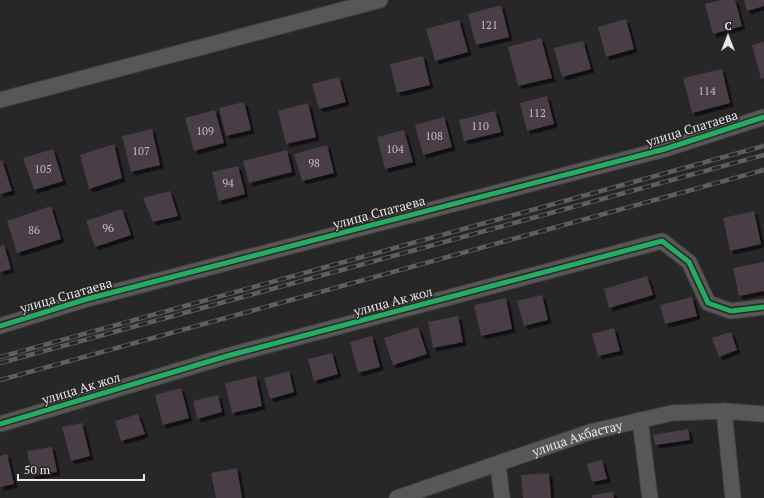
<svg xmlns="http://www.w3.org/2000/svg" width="764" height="498" font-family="'PT Serif',serif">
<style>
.building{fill:#483c46;filter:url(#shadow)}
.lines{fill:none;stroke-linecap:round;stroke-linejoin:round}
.minor-casing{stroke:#444344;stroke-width:17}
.minor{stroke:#585758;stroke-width:15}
.rail-casing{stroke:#605f60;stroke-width:4.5}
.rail{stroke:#292628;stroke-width:3;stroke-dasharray:9;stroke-linecap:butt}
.cycleway-casing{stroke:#292628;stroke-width:8}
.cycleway{stroke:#26ab63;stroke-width:5}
.labels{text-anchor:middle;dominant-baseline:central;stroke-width:3;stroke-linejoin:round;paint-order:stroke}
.number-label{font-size:11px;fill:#c0bcc0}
.street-label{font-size:13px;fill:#e8e6e8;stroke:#292628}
</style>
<defs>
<filter id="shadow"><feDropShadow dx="3.5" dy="3.5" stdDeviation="0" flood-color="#0009"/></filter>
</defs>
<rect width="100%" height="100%" fill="#282728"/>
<g class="building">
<polygon points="721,0 735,0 742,26 713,34 705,4"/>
<polygon points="744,0 764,0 764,6 747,11"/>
<polygon points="501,5 509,37 476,45 468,14"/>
<polygon points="626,19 634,49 606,57 598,27"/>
<polygon points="459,20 468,52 435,61 426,29"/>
<polygon points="541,38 552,78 518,86 508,47"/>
<polygon points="583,41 591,69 562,77 554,48"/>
<polygon points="764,42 764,78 761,79 752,45"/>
<polygon points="423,56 430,85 397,93 390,64"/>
<polygon points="722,69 730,103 692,113 683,78"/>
<polygon points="339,77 346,102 319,109 312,84"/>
<polygon points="547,96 554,124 527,131 520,103"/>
<polygon points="244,102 251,130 226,136 219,108"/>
<polygon points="308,103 316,137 286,144 278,111"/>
<polygon points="215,110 224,143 194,151 185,118"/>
<polygon points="495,111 501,132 464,141 459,120"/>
<polygon points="444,117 452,147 423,155 415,125"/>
<polygon points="152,129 160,165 131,172 122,136"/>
<polygon points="404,130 413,162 385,169 377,137"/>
<polygon points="114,144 122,178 89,189 80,155"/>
<polygon points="327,145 334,173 302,181 294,154"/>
<polygon points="53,149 63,181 34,190 23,158"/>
<polygon points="287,150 292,172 249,183 243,161"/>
<polygon points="2,160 12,191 0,194 0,161"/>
<polygon points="238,166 245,194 219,201 212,172"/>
<polygon points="170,191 178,216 153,222 143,198"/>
<polygon points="51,206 61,239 17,253 7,221"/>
<polygon points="122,209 131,235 95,247 86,221"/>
<polygon points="754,211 761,244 730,251 723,218"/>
<polygon points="4,245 11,269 0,272 0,246"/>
<polygon points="764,262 764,291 739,296 733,268"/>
<polygon points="647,276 653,295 609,308 604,289"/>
<polygon points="542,295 548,320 524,326 517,301"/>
<polygon points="692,297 697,316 665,324 660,305"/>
<polygon points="506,298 512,329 481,336 474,305"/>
<polygon points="458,316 463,342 433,348 428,322"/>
<polygon points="418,327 427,354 393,365 384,338"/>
<polygon points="614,328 620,351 598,356 592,334"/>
<polygon points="731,332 737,350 719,357 712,338"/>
<polygon points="372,336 380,367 358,373 350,342"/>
<polygon points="332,353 338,374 314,381 308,359"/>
<polygon points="289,371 294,392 270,399 264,378"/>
<polygon points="256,376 262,406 232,413 225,383"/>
<polygon points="181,388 189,418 163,425 155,395"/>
<polygon points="218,395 222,412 197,419 193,401"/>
<polygon points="138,414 145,434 121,441 115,421"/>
<polygon points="82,423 90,456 71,461 62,427"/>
<polygon points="688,429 690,440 655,445 653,435"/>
<polygon points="52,447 57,472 32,476 27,451"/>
<polygon points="7,454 14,484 0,487 0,456"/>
<polygon points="602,460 607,479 592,482 587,464"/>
<polygon points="237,468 242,498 216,498 211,473"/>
<polygon points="549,473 551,498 523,498 521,475"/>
<polygon points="613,492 614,498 592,498 592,495"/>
</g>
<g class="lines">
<g class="minor-casing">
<g id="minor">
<polyline points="0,100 380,0"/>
<polyline points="0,326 87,299 665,149 764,117"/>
<polyline points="724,411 733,498"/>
<polyline points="640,420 650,498"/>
<polyline points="0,424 227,356 662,241 689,262 708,303 731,311 764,307"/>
<polyline points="498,465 502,498"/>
<path id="s1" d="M 397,498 L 590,432 L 672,413 L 724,411 L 764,414"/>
</g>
</g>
<use href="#minor" class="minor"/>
<g class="rail-casing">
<g id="rail">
<polyline points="0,357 764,146"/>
<polyline points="0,363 764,155"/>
<polyline points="0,380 764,170"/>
</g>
</g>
<use href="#rail" class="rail"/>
<g class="cycleway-casing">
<g id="cycleway">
<polyline points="0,326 87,299 665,149 764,117"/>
<polyline points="0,424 227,356 662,241 689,262 708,303 731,311 764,307"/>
</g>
</g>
<use href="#cycleway" class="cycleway"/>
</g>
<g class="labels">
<g class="number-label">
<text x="489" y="25">121</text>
<text x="707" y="91">114</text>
<text x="537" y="113">112</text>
<text x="480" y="126">110</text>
<text x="205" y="131">109</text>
<text x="434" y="136">108</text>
<text x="395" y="149">104</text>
<text x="141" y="151">107</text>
<text x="314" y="163">98</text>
<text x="43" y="169">105</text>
<text x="228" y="183">94</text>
<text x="108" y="228">96</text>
<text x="34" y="230">86</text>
</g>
<g class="street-label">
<text transform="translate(692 128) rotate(-17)">улица Спатаева</text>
<text transform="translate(379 212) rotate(-15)">улица Спатаева</text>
<text transform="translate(66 295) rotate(-16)">улица Спатаева</text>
<text transform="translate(393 301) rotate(-15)">улица Ак жол</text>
<text transform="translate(81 388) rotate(-17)">улица Ак жол</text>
<text stroke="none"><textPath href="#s1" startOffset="190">улица Акбастау</textPath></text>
</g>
</g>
<g transform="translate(728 36)" stroke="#292628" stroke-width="3" paint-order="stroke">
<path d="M0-3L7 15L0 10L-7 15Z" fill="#e8e6e8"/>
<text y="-6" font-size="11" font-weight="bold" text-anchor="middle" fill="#e8e6e8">С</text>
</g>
<path d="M18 474v6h126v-6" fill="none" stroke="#e8e6e8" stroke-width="2"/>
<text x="24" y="474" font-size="12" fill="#e8e6e8" stroke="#292628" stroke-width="3" paint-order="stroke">50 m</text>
</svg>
